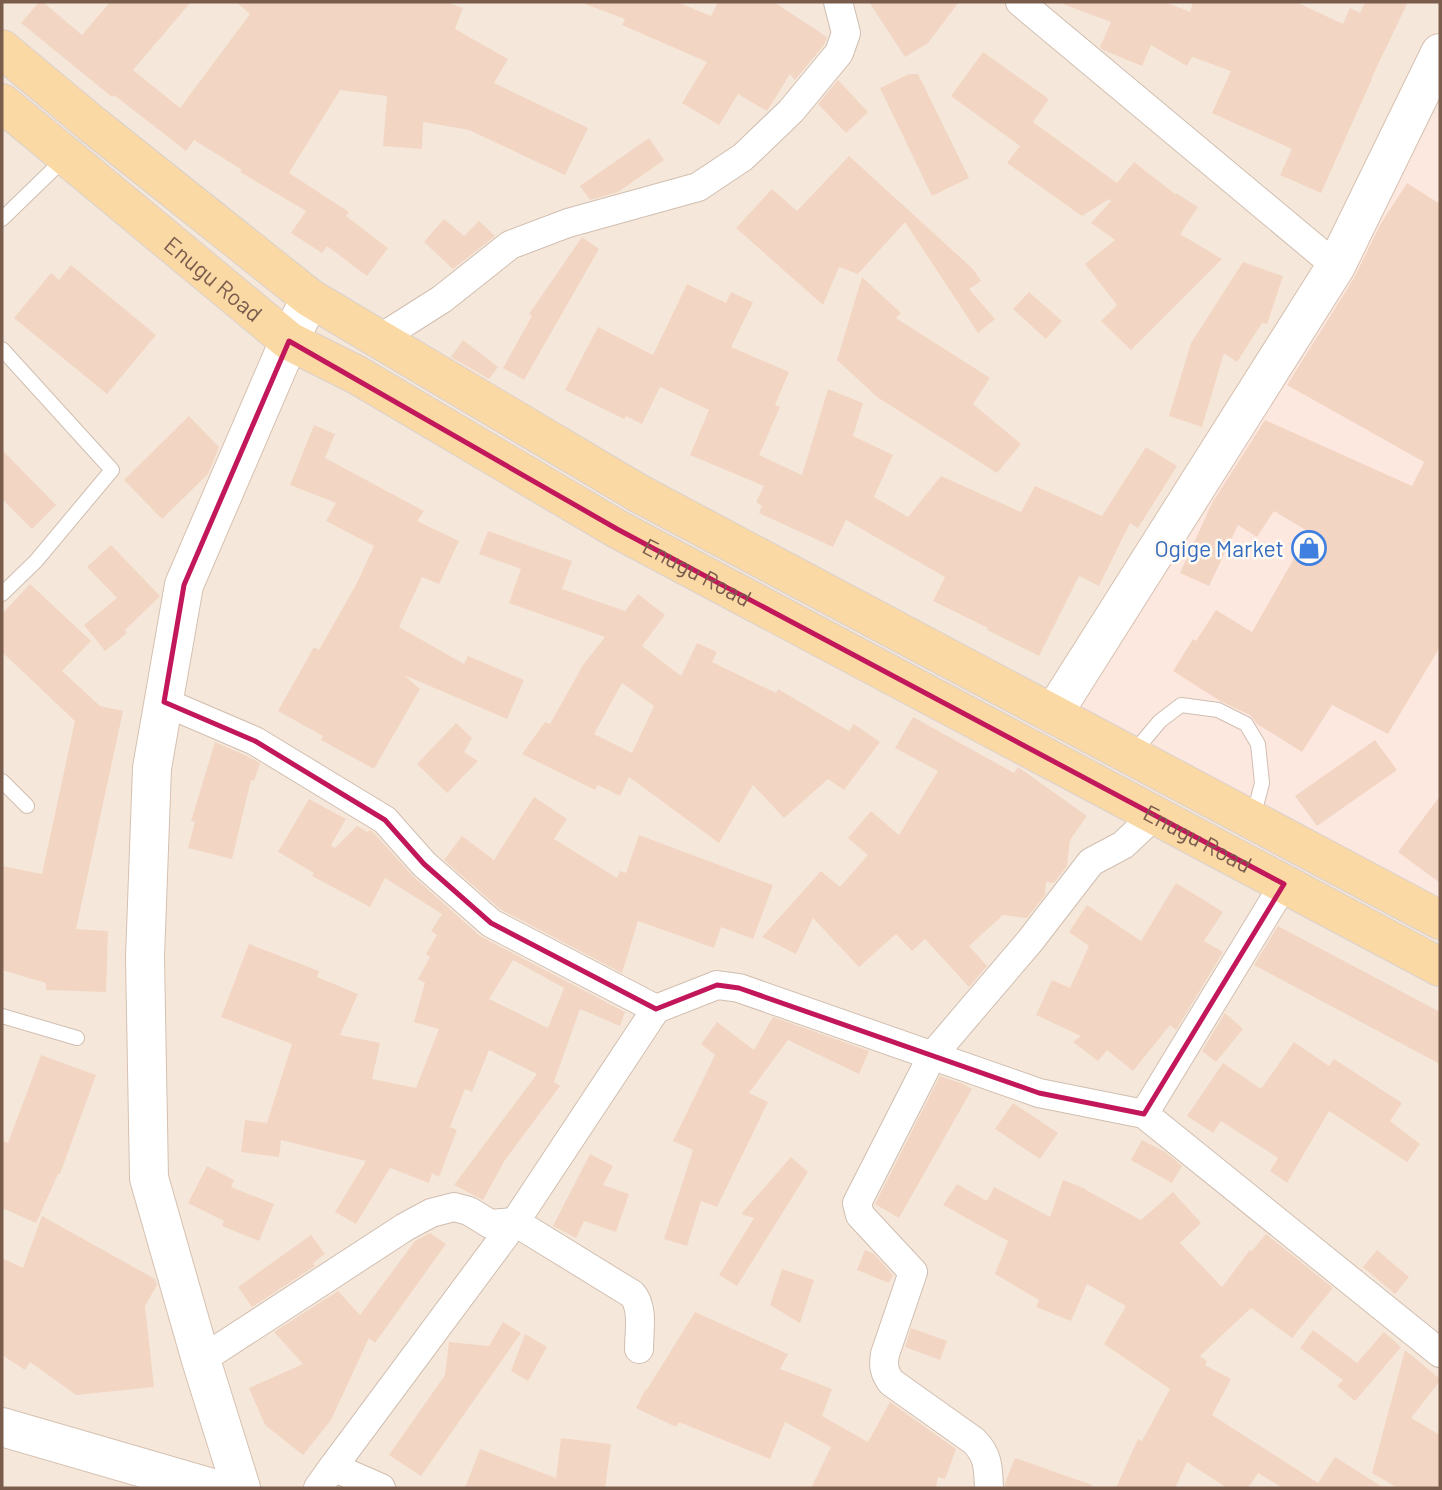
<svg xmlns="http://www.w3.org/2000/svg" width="1442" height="1490" font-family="Barlow,sans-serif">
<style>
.residential{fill:#f5e8da}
.commercial{fill:#fde8e0}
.building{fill:#f3d5c3;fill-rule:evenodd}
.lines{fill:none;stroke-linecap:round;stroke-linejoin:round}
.lane-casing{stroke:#d1beb0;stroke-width:16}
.street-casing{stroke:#d1beb0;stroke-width:30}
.secondary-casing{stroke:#d6c0b0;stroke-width:40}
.primary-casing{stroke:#dad1cd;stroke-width:40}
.lane{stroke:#fff;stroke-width:14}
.street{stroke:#fff;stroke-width:28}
.secondary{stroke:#fff;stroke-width:38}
.primary{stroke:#fbd9a5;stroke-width:38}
.marked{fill:none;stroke:#c2185b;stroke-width:5;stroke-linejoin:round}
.labels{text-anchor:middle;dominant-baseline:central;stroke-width:5;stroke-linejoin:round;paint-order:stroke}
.street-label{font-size:23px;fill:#7a5c4d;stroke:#fffaf3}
.shop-label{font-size:23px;fill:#366cbe;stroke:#fffaf3;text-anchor:end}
</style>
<rect width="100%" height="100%" fill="#fdf6ec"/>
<rect class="residential" x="2" y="2" width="1438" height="1486"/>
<polygon class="commercial" points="1440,105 1440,899 1078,707 1277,388"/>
<g class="building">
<polygon points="39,2 43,2 82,35 110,2 191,2 133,70 180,108 250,14 236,2 446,2 463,8 455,29 508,59 494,83 588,128 565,175 469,130 423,122 422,149 383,146 387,96 340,90 289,173 349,212 346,216 388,248 367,276 327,246 322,253 291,233 306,211 240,172 242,170 194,140 186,151 114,95 112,97 21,23"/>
<polygon points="585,2 677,2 711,16 718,2 774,2 827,37 824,45 795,80 790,74 767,111 738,94 719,125 682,103 707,62 622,25 625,19 585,4"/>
<polygon points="869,2 959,2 928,43 905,57"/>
<polygon points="1063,2 1165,2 1190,12 1193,2 1296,2 1343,24 1350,8 1360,13 1365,2 1408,2 1371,79 1372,79 1321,193 1280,175 1292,149 1212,113 1231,71 1192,57 1187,66 1151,45 1142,66 1103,50 1100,47 1111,22 1063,4"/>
<polygon points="983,52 1049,99 1033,122 1117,183 1134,162 1175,194 1176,193 1198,207 1180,234 1222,259 1131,350 1101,321 1117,305 1085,264 1115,240 1091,223 1111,201 1109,199 1082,216 1007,163 1020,146 951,96"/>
<polygon points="909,74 918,74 969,178 932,196 880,88"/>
<polygon points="838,80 868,112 846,133 818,104"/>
<polygon points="649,138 664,160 618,192 590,200 580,186"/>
<polygon points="849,156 973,269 981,281 969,289 995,319 978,333 905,222 858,274 839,267 823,305 736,228 772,189 797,211"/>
<polygon points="1407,183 1440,204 1440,647 1388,734 1332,705 1302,752 1257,724 1250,715 1220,701 1173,671 1193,639 1196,641 1216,610 1252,632 1309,532 1274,511 1257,537 1238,525 1209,586 1180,573 1212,503 1265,420 1412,486 1424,462 1287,385 1354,278 1380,225"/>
<polygon points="444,219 464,236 479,221 495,236 453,269 424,242"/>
<polygon points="582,237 599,249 524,380 503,368 532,316 529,314"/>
<polygon points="1243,262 1283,276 1267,324 1262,323 1237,362 1224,353 1202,427 1169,416 1191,343"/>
<polygon points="71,265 156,335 107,394 14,318 51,273 59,280"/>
<polygon points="862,277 901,313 896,318 990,378 973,404 1021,444 997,473 877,397 837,360"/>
<polygon points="687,284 726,303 731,292 753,302 731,347 789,372 775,405 780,407 759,455 802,475 828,389 863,403 853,436 893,455 874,497 908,517 941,476 1021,512 1035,486 1102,516 1146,447 1177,466 1138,528 1130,523 1099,586 1079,576 1039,656 987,630 988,628 933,601 945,577 846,520 833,547 759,513 762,506 756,502 764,486 690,455 709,410 660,387 642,424 626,416 624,419 565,390 598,327 653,355"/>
<polygon points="1029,292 1062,321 1046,339 1013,309"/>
<polygon points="463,340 498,367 489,379 451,357"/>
<polygon points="189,416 219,447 208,474 162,519 124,480"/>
<polygon points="314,425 335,434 325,458 424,511 417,521 459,541 439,584 422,577 399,627 464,664 468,656 524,680 507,719 404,675 420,689 374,769 321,740 323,736 278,711 314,647 319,650 357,583 374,546 326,521 336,503 290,485"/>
<polygon points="2,450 56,505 32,529 2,499"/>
<path d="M 488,531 L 572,561 L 562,589 L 625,611 L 638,594 L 665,615 L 642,646 L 681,676 L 697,643 L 717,652 L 712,662 L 776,693 L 778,689 L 849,731 L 854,724 L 880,742 L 844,790 L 828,779 L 784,818 L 753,785 L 719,843 L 629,777 L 620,796 L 598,785 L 595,790 L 522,754 L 545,722 L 550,724 L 583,665 L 605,637 L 509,603 L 521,569 L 479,554 ZM 622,683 L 654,706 L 632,753 L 594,734 Z"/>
<polygon points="111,545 160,596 125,630 127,633 105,651 84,625 117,598 87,567"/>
<polygon points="30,584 91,641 62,671 100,706 123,711 76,929 108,931 106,992 46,990 46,983 2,970 2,866 42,874 75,721 2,652 2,614"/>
<polygon points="913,717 1014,773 1018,767 1087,816 1070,840 1067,866 1054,883 1046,882 1045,895 1027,918 1003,915 969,946 987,966 969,987 925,939 912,951 896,934 859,967 813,918 796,954 762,937 821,871 840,887 868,855 848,838 871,811 899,835 938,771 895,748"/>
<polygon points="456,723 472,738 464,752 478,761 447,793 417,764"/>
<polygon points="1375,740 1397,770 1317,826 1295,796"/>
<polygon points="215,742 247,756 260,763 254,781 251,780 232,859 188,848 195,822 191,821"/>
<polygon points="1440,796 1440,883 1398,852"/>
<polygon points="534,797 567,819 554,839 617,878 620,871 626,873 639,835 773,885 753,939 721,927 714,948 638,921 622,973 500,909 444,860 462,836 494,860"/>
<path d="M 309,799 L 346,819 L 331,845 L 335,848 L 357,826 L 367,832 L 370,830 L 374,833 L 413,876 L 480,936 L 625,1012 L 620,1026 L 580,1009 L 554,1082 L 560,1086 L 505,1160 L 483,1200 L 454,1185 L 537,1074 L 489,1050 L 472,1092 L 465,1089 L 450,1127 L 457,1130 L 439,1177 L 432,1173 L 429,1183 L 390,1168 L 356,1224 L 335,1212 L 366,1161 L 281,1140 L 279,1157 L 241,1152 L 245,1120 L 267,1123 L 292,1044 L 221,1017 L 249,944 L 319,971 L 317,977 L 358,994 L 340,1035 L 380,1043 L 372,1079 L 416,1088 L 439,1029 L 414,1022 L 425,983 L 418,979 L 430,957 L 426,954 L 437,935 L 431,931 L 442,914 L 385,878 L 370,907 L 312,876 L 314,873 L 278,852 ZM 513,960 L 564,988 L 548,1028 L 489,999 Z"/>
<polygon points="1176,883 1223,912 1204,941 1223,952 1176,1030 1170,1025 1133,1071 1107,1050 1098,1061 1073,1042 1081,1036 1036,1015 1052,980 1070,988 1089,946 1069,932 1087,905 1141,941"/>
<polygon points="1278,926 1440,1012 1440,1064 1254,965"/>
<polygon points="1225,1013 1243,1029 1216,1062 1202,1051"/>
<polygon points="773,1017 869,1051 859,1074 788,1040 749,1093 768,1102 717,1207 701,1201 687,1246 664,1239 693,1150 673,1141 715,1055 701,1044 717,1022 754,1050"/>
<polygon points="1294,1042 1329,1066 1334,1059 1402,1103 1390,1121 1420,1144 1407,1162 1329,1111 1287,1183 1270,1171 1278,1158 1221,1121 1213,1133 1187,1116 1223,1063 1261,1089"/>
<polygon points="41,1055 96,1075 60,1174 58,1174 36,1223 2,1208 2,1140 8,1143"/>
<polygon points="940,1076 963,1084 972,1089 899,1218 875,1204"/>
<polygon points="1013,1103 1058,1133 1040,1159 995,1129"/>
<polygon points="1142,1140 1165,1152 1182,1166 1172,1183 1131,1160"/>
<polygon points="590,1154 613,1166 603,1185 629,1194 616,1232 584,1221 576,1238 553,1226"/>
<polygon points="791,1157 808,1172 737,1286 719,1275 754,1218 741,1214"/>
<polygon points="207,1166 234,1180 231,1187 274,1204 259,1241 222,1226 224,1221 188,1203"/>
<polygon points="1063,1180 1086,1189 1086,1190 1141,1220 1173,1192 1201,1223 1180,1243 1222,1287 1250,1250 1252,1251 1266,1234 1333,1288 1292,1338 1251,1308 1200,1356 1207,1361 1205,1365 1231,1379 1212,1415 1318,1483 1335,1457 1384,1488 1283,1488 1258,1473 1248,1488 1227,1488 1187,1462 1175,1488 1116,1488 1138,1439 1142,1441 1170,1389 1104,1344 1126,1306 1087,1284 1071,1321 1036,1307 1039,1300 995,1274 1008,1241 943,1205 957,1184 987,1201 994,1187 1050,1217"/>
<polygon points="42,1216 155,1279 157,1285 145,1306 154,1387 76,1395 30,1362 25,1370 2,1355 2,1258 23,1268"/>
<polygon points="430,1233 446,1244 375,1343 369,1338 331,1420 303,1455 265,1425 249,1388 303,1364 274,1332 338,1291 360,1315 415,1241"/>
<polygon points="311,1235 325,1254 313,1263 315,1266 252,1307 238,1287"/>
<polygon points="865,1250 874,1254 893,1275 889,1283 857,1270"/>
<polygon points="1377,1250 1409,1277 1395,1294 1363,1267"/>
<polygon points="782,1269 814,1280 800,1323 770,1305"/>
<polygon points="695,1312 788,1354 780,1369 832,1389 822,1416 868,1442 890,1402 956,1449 945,1479 938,1477 936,1488 811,1488 831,1447 785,1422 770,1459 679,1422 676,1427 636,1408 645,1390 646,1391"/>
<polygon points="503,1322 521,1333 421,1476 389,1455 445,1375 449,1342 489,1346"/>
<polygon points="911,1328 947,1341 940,1360 905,1347"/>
<polygon points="1313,1330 1357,1363 1384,1332 1401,1347 1355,1401 1337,1386 1343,1380 1300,1348"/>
<polygon points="525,1334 547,1347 528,1381 511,1371"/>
<polygon points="1405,1350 1440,1379 1440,1381 1411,1418 1440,1435 1440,1488 1398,1488 1372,1473"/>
<polygon points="561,1438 611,1444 605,1488 465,1488 480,1449 556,1478"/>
<polygon points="1015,1458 1092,1485 1092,1488 1005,1488 1005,1483"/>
</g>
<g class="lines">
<g class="lane-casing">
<g id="lane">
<polyline points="2,219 65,158"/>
<polyline points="2,349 112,470 36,561 2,594"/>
<polyline points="1133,753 1160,721 1181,705 1218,710 1246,724 1258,744 1262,783 1253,818"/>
<polyline points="2,781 27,806"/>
<polyline points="2,1016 77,1038"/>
</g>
</g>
<g class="street-casing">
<g id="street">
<polyline points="1020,2 1336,266"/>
<polyline points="379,339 442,299 510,245 568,223 698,187 743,157 791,111 839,53 846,33 838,2"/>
<polyline points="164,702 255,741 385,820 424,864 491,923 656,1009"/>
<polyline points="1144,1114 1284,884"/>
<path d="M 201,1360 L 405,1227 L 431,1213 L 454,1207 L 469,1211 L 490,1224 L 515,1222 L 632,1294 C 644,1307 639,1332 639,1349"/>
<polyline points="333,1467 515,1222 656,1009 717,985 739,988 1039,1093 1144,1114 1440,1353"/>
<polyline points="318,1488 333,1467 381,1488"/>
<path d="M 989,1488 C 988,1469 989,1456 974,1441 L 891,1382 C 884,1372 883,1366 885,1354 L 913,1272 L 860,1215 L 857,1203 L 932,1056 L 1030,941 L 1091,862 L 1123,845 L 1155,815"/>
</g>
</g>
<g class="secondary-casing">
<g id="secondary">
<polyline points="1053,714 1336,266 1440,53"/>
<polyline points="2,1427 212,1488"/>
<polyline points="241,1488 201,1360 149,1178 145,957 152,768 184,585 289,341 310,298"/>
</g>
</g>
<g class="primary-casing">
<g id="primary">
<polyline points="2,49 93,125 310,298 638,493 1440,920"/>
<path id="s1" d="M 2,103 L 289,341 L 357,375 L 617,529 L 1440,967"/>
</g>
</g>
<use href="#lane" class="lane"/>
<use href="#street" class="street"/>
<use href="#secondary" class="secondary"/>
<use href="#primary" class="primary"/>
</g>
<path class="marked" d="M 289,341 L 617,529 L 1284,884 L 1144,1114 L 1039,1093 L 739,988 L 717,985 L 656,1009 L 491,923 L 424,864 L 385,820 L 255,741 L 164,702 L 184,585 Z"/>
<defs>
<g id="shop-ring" transform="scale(1.75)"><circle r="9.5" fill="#fffaf3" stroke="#3f7fe0" stroke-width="1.5"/><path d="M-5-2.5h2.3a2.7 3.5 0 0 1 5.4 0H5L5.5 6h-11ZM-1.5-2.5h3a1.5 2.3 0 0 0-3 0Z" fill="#3f7fe0"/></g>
</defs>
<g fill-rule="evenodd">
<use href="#shop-ring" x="1309" y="548"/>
</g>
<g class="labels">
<g class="street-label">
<text stroke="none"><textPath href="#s1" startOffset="275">Enugu Road</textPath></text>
<text stroke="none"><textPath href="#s1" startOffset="842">Enugu Road</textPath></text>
<text stroke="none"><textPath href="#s1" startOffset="1409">Enugu Road</textPath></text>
</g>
<g class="shop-label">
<text x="1284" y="548">Ogige Market</text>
</g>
</g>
<rect width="1442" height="1490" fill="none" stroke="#7a5c4d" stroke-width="7"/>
</svg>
